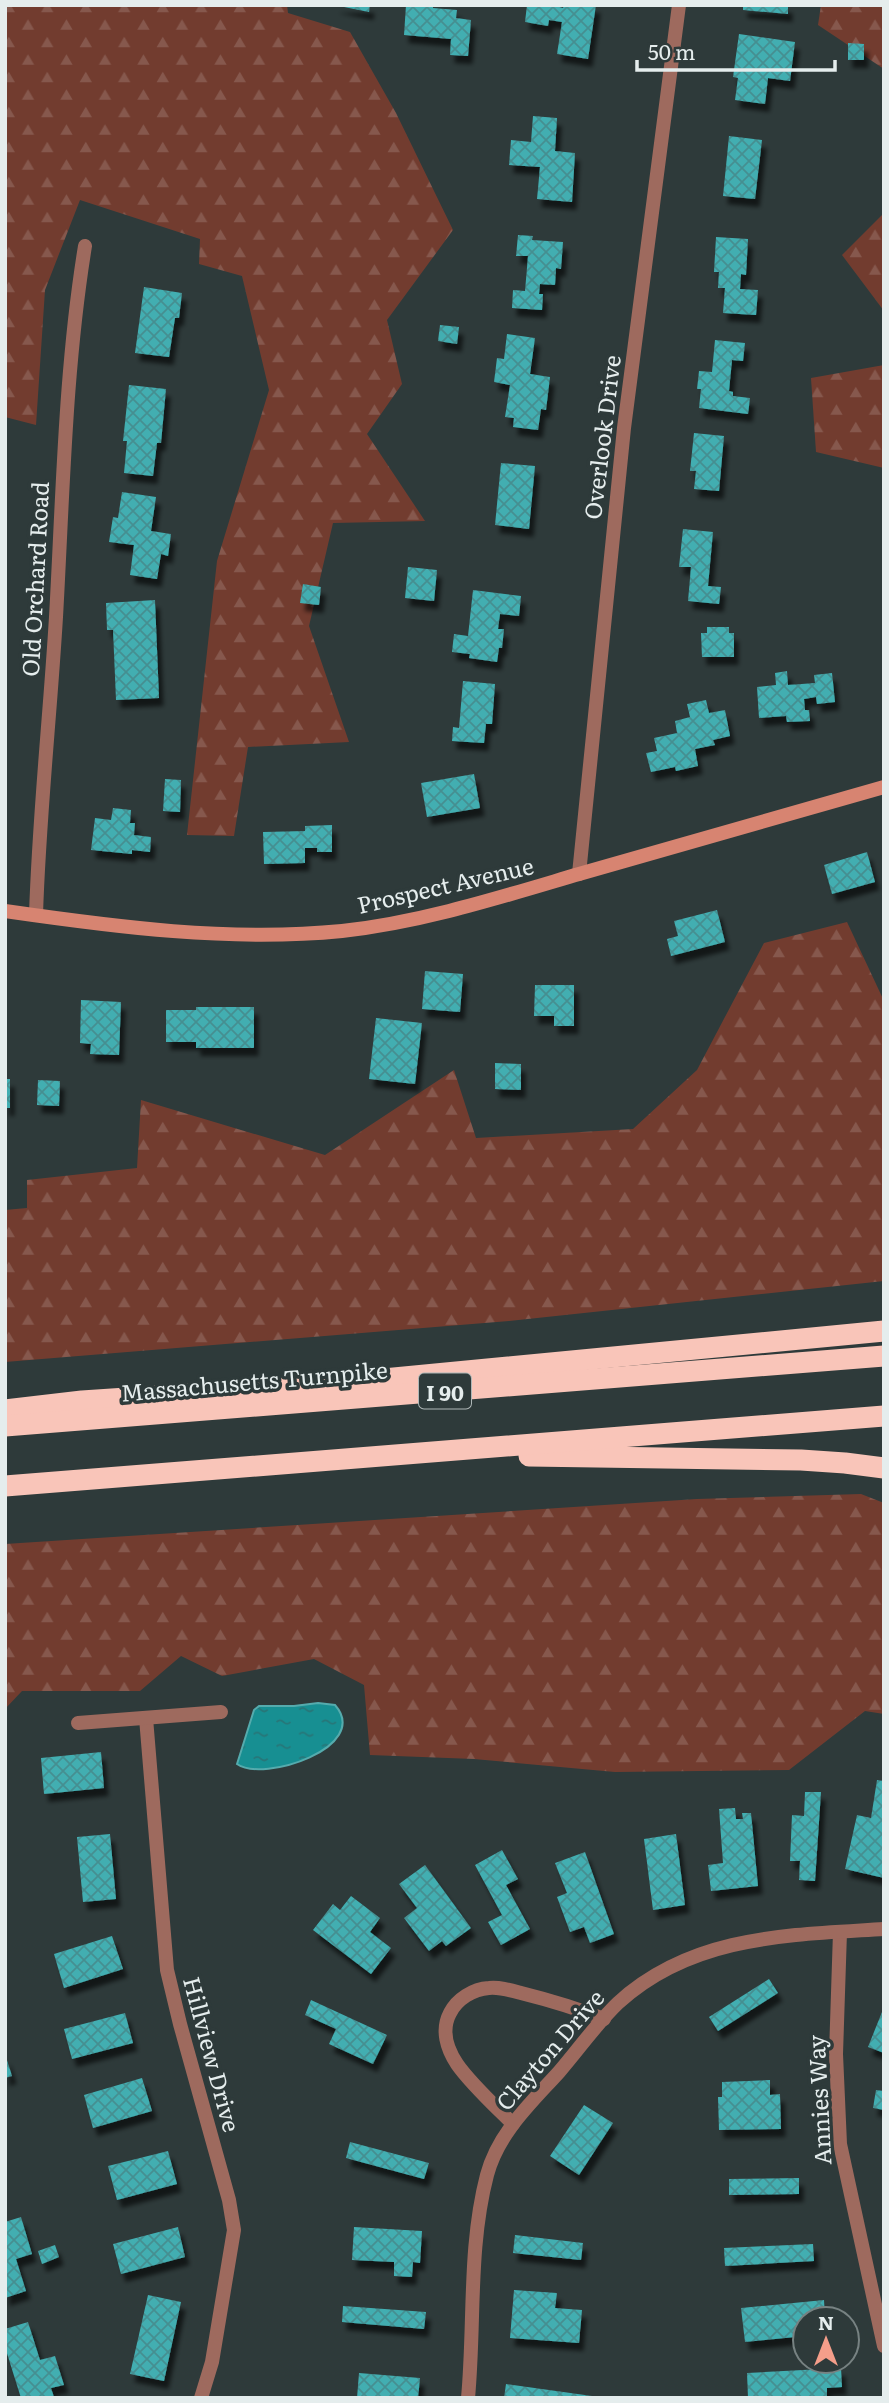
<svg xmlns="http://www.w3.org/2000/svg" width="889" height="2403" font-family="Literata,serif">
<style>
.forest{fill:url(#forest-firs)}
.water{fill:url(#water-ripples);stroke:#55abad;stroke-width:2}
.building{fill:url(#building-cross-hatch);filter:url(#shadow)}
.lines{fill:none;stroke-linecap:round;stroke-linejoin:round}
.street{stroke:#9e6a5e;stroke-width:14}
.secondary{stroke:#d78471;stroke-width:14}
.highway{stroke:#f9c5b9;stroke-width:21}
.labels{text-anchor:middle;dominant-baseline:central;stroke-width:7;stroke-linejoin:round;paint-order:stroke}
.shield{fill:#2e3a3a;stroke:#aeb7b7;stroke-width:2}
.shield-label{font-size:21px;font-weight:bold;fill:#e5eded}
.street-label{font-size:23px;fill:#e5eded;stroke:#2e3a3a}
</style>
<defs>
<pattern id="forest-firs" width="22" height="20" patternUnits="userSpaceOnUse" patternTransform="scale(1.75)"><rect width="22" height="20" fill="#723c2f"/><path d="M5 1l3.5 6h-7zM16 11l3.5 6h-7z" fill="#86584d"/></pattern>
<pattern id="water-ripples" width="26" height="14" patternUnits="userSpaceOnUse" patternTransform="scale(1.75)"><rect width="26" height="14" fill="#178f92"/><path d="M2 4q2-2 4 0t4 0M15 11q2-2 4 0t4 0" fill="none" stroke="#277678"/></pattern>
<pattern id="building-cross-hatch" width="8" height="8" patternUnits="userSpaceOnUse" patternTransform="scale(1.75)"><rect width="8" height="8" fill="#43aeb1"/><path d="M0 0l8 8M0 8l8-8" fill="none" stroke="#448f91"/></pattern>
<filter id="shadow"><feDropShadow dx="4.5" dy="8" stdDeviation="2" flood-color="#0009"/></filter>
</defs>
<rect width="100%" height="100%" fill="#2e3a3a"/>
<g class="forest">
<polygon points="5,5 287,5 288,13 350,32 396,113 453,230 387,320 402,384 367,434 425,521 333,523 309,626 349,742 248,747 234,836 187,835 217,561 269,390 242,276 199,264 200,239 80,200 45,290 36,425 5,417"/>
<polygon points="821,5 884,5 884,69 818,25"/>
<polygon points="884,213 884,311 842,255"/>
<polygon points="884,365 884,468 816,452 811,378"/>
<polygon points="847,922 884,1001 884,1281 509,1321 5,1362 5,1210 27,1208 27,1180 137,1168 141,1100 325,1155 454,1070 476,1138 633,1129 697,1070 764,943"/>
<polygon points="861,1494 884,1503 884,1714 865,1711 789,1770 615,1772 474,1759 370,1755 364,1685 314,1659 222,1676 181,1656 140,1691 22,1691 5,1709 5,1544 697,1499"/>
</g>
<path class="water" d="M 318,1703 L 335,1705 C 372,1747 263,1783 237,1764 L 254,1710 L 259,1706 L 294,1706 Z"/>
<g class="building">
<polygon points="334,5 370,5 369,12"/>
<polygon points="406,5 433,5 433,8 457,10 456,18 471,20 468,56 450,55 451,39 404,35"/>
<polygon points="527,5 552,5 563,8 564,5 596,5 588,59 557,54 562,22 549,20 548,26 525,22"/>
<polygon points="743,5 788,5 788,14 743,10"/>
<polygon points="739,34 795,42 790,81 768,78 765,104 735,100 738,78 733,77"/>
<polygon points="848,43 864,44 864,60 848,60"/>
<polygon points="533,116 557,118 555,151 575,153 572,202 537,199 540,167 509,165 511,140 531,142"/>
<polygon points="729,136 762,140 755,199 723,196"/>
<polygon points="518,235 533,236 532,240 563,242 561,269 556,268 555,285 540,284 539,294 543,294 542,310 512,308 513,290 525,291 528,256 516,256"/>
<polygon points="716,237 748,239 746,275 741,274 740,289 758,290 756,315 723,313 725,288 718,288 719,272 714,272"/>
<polygon points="144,287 182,293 179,318 175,318 169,357 135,353"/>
<polygon points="440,325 459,327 457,344 438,341"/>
<polygon points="507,334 535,338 530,374 550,377 546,410 541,409 538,430 513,427 514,418 505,417 510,385 494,382 497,358 504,359"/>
<polygon points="715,340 745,343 743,361 732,360 729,391 733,392 733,396 750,398 748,414 699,408 701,389 697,389 699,371 712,372"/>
<polygon points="129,385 166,389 161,443 157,443 153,476 124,473 127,441 123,441"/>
<polygon points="694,433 724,436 719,491 694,489 696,471 690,471"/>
<polygon points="501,463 535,466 529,529 495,525"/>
<polygon points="122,492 156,497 151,531 171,534 168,556 161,554 157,579 130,575 134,545 109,542 113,517 118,518"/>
<polygon points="683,529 713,532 708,586 721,587 719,604 688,601 691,567 679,567"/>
<polygon points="408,567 437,570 434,601 405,598"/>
<polygon points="303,584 321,587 319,605 300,603"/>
<polygon points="473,590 521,596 519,616 500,614 498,629 504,629 502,648 499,648 497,662 469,658 470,654 452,652 454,634 468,636"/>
<polygon points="155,600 159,698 116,700 113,630 107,630 106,603"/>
<polygon points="707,627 729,627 729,633 734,633 734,657 702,657 701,633 707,633"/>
<polygon points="787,671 788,685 815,683 814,675 832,673 835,702 817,704 816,697 804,699 805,710 809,710 810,721 787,722 786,716 759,718 757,687 776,685 775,673"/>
<polygon points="463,681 495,684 492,724 486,724 484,743 452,741 453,727 459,728"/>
<polygon points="706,700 709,713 725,710 730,736 713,740 715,745 695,749 698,766 676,771 675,767 651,772 646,753 657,751 654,738 677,733 675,721 690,717 687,704"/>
<polygon points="474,774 480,808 427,817 421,783"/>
<polygon points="165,779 181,780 180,812 163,811"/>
<polygon points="113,808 131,810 130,823 135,823 134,835 151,837 150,852 132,850 132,854 91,850 95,818 111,820"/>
<polygon points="332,825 332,852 317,852 317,848 305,848 305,863 264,864 263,832 305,831 305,826"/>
<polygon points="867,852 875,882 832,894 824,865"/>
<polygon points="717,910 725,942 671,956 667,939 678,936 674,921"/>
<polygon points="425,971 463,974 460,1012 422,1009"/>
<polygon points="535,985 574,985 574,1026 554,1026 554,1016 534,1016"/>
<polygon points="81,1000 121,1002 119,1055 90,1054 91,1044 80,1043"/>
<polygon points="196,1007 254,1007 254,1048 196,1048 196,1042 166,1042 166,1010 196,1010"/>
<polygon points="376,1018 422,1023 415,1084 369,1079"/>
<polygon points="495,1063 521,1064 521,1090 495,1089"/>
<rect x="5" y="1079" width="5" height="29"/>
<polygon points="38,1080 60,1081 59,1106 37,1105"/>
<polygon points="101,1752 104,1788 44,1794 41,1758"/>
<polygon points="877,1780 884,1781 884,1878 845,1869 857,1815 871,1818"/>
<polygon points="805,1792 821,1792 815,1881 799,1880 800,1861 790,1861 792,1815 804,1816"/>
<polygon points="735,1808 736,1819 743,1819 742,1813 751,1813 758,1886 711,1891 708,1865 723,1863 719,1809"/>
<polygon points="110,1834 116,1899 83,1902 77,1837"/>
<polygon points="676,1834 685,1905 653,1910 644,1839"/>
<polygon points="502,1850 518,1879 506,1885 530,1929 501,1945 488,1922 502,1915 475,1865"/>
<polygon points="585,1852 614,1934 590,1943 584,1927 570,1932 557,1897 567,1893 555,1863"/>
<polygon points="425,1865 471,1928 446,1946 442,1941 429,1951 404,1918 417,1908 399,1884"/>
<polygon points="351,1896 380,1918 370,1932 391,1948 371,1974 313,1930 333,1904 340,1910"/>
<polygon points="112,1936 123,1969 64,1988 54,1954"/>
<polygon points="769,1979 778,1993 718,2031 709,2017"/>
<polygon points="311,2000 387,2035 373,2064 329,2044 336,2029 305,2015"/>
<polygon points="884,2007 884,2053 868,2047"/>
<polygon points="125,2013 133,2043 72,2059 64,2029"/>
<polygon points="6,2057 12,2076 5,2078 5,2058"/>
<polygon points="142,2078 152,2111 93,2128 84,2095"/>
<polygon points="770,2080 770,2095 780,2094 781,2129 719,2130 718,2097 722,2097 722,2082"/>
<polygon points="876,2090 884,2091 884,2110 873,2108"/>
<polygon points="584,2105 613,2123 579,2175 550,2156"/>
<polygon points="350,2142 429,2163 424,2179 346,2158"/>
<polygon points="168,2151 177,2184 117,2200 108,2166"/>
<polygon points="799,2178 799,2194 729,2195 729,2179"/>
<polygon points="21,2217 32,2254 16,2259 26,2291 5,2298 5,2222"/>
<polygon points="178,2227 185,2257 121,2274 113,2244"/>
<polygon points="354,2227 422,2231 420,2263 413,2262 412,2277 394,2276 394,2262 352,2260"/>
<polygon points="515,2235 583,2243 581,2260 513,2253"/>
<polygon points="813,2244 814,2261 725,2266 724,2248"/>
<polygon points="55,2245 59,2257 42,2264 38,2251"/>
<polygon points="514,2290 557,2293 555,2308 582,2310 579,2343 510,2338"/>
<polygon points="148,2295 181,2302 164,2381 130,2374"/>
<polygon points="824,2300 825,2318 805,2319 805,2336 745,2342 741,2308"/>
<polygon points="343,2306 426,2312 424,2329 342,2322"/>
<polygon points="28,2322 40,2360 55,2356 64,2385 51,2388 54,2397 21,2398 5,2347 5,2329"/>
<polygon points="841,2368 842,2387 827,2388 827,2398 748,2398 747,2373"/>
<polygon points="359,2373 420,2378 418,2398 357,2398"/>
<polygon points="506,2384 592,2396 592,2398 504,2398"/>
</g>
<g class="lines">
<g class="street">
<polyline points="579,874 624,428 679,5"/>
<path d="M 36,915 C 39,816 50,717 56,617 C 63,493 65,369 85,246"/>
<polyline points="146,1718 167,1970 180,2024 229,2200 234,2230 212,2362 201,2398"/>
<polyline points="78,1723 221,1712"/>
<polyline points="840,1932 836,2054 840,2144 884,2346"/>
<path d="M 513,2124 C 496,2107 470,2083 457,2064 C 447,2049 441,2030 450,2013 C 457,1999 473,1989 489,1988 C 500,1987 510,1990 521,1993 C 549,2000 576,2008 604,2019"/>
<path d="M 468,2398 C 475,2323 468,2248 487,2175 C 498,2133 531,2103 559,2072 C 579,2049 596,2024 618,2003 C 692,1935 789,1935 884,1929"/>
</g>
<path class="secondary" d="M 5,911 C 116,927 230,942 342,931 C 423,922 501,897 579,874 C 680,845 782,817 884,787"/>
<g class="highway">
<polyline points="5,1410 82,1401 321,1385 884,1331"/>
<polyline points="5,1426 884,1356"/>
<polyline points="529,1456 801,1460 845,1463 884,1468"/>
<polyline points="5,1486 884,1416"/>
</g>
</g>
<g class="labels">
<rect class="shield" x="419" y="1373.5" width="52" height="35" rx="5"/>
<g class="shield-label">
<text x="445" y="1391">I 90</text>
</g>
<g class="street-label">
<text transform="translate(601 437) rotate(-83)">Overlook Drive</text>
<text transform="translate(34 579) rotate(-87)">Old Orchard Road</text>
<text transform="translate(445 884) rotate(-13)">Prospect Avenue</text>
<text transform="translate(254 1380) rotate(-5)">Massachusetts Turnpike</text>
<text transform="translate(549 2049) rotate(-49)">Clayton Drive</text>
<text transform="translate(213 2054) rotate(75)">Hillview Drive</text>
<text transform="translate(818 2100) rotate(-93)">Annies Way</text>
</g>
</g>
<rect width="889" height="2403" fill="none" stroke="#e5eded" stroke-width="14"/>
<g transform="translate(826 2340)"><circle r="33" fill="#2e3a3a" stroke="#778282" stroke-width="2"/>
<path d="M0-5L12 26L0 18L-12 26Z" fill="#f49e8a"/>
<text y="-10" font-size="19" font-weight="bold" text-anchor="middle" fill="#e5eded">N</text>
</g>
<path d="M637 60v10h198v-10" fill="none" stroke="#e5eded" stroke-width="3.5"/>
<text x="648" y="60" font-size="21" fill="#e5eded" stroke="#2e3a3a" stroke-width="5" paint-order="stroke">50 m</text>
</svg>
